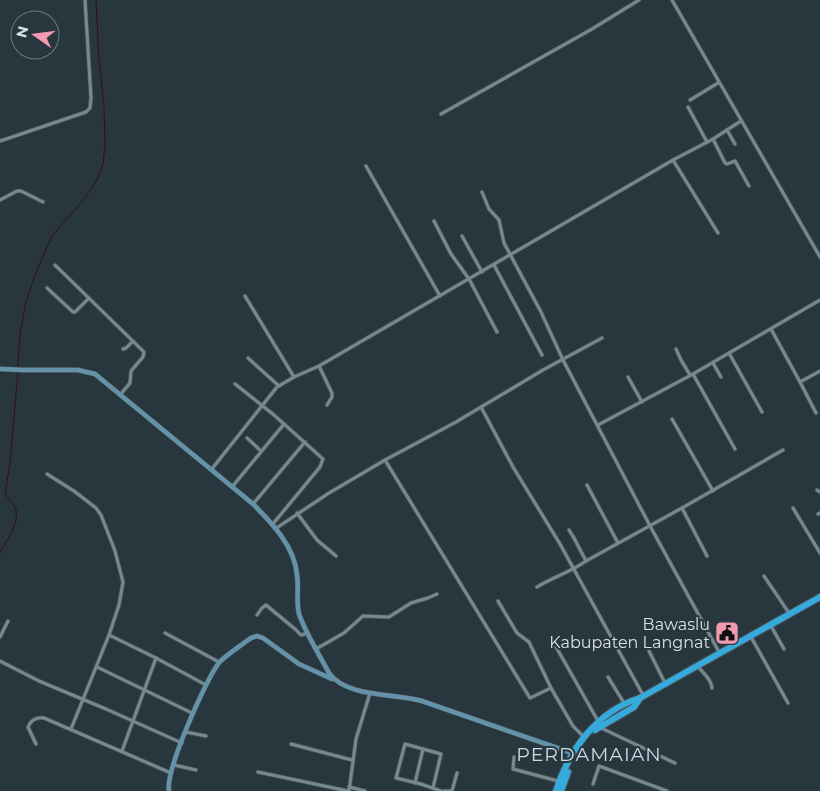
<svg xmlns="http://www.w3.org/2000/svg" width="820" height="791" font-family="Montserrat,sans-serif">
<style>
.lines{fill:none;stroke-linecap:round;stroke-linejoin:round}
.stream{stroke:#330f1a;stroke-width:1}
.street-casing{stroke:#48545a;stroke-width:4.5}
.secondary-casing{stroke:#48545a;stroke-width:5.5}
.highway-casing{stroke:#48545a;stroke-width:8}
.street{stroke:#788891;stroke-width:3}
.secondary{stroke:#6492a8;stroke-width:4.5}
.highway{stroke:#36aadd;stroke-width:6}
.labels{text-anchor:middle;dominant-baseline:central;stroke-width:4;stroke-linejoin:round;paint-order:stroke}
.poi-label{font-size:16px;fill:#d9e1e6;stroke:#28363d;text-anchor:end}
.quarter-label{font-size:19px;letter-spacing:1px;fill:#cadbe5;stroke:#28363d}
</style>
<rect width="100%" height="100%" fill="#28363d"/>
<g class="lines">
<g class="stream">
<polyline points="18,368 20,334 26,301 37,270 52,236 84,199 97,180 103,165 105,145 104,106 99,61 96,0"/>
<path d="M 0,552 C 7,540 21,521 15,507 C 13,503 8,498 5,494 L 10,463 L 18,372"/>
</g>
<g class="street-casing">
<g id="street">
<polyline points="672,0 820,257"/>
<polyline points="690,100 718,83"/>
<polyline points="688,107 707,142"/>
<polyline points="441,114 592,29 639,0"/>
<polyline points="727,130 735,144"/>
<polyline points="713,139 725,163 727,164 735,161 749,186"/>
<polyline points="0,141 86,112 90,108 91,98 85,0"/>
<polyline points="673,160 718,233"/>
<polyline points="366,166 440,296"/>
<polyline points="482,192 489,209 499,220 504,243 541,312 563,360 649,524 719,652"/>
<polyline points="0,200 17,191 21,191 43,202"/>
<polyline points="434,221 451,254 469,279 497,332"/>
<polyline points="462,236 482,272"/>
<polyline points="55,265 144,352 143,357 131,371 130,383 120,395"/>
<polyline points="494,265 542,355"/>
<polyline points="47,288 73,312 75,312 89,298"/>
<polyline points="245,296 294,377"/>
<polyline points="771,329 800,382 820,371"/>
<polyline points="123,349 126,348 133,341"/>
<polyline points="676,349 681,360 690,375"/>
<polyline points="729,353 762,412"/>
<polyline points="248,358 279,386"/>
<polyline points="713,363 721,377"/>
<polyline points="319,366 332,393 332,397 327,405"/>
<polyline points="693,374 735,449"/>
<polyline points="628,377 642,402"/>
<polyline points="800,382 816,413"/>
<polyline points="235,384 274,415 323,459 320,467 272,525"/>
<polyline points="481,407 513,467 560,544 643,695"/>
<polyline points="672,419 713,491"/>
<polyline points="598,425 693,374 820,300"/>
<polyline points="247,438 261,451"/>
<polyline points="385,460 530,698 551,688 573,726 584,737"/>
<polyline points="211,470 277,387 294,377 319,366 673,160 713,139 741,121"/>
<polyline points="47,474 74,491 96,508 101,515 115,551 123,582 119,605 109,635 71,729"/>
<polyline points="587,485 618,543"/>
<polyline points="232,487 284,424"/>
<polyline points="817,490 820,492"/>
<polyline points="253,504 305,442"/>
<polyline points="682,508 707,556"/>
<polyline points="793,508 820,553"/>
<polyline points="297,513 317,540 336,556"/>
<polyline points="818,514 820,513"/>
<polyline points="275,529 329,493 385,460 456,422 543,370 602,338"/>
<polyline points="569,530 574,538 586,561"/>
<polyline points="764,576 789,613"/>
<path d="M 537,587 C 553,577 571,572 586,561 L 682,508 L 783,450"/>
<polyline points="498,601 517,633 529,642 551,688"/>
<polyline points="257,615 262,608 266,605 295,629 301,635 308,633"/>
<polyline points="771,626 784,649"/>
<polyline points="165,633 219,662"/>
<polyline points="109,635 156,658 206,685"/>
<polyline points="0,637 8,621"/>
<polyline points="751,637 788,703"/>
<polyline points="551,638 598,721"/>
<polyline points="316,649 344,633 363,616 389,617 411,603 428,598 437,594"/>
<polyline points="649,651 665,683"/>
<polyline points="0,661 39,681 106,709 182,743"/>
<path d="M 698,666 C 703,674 711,678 712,688"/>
<polyline points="97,667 192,713"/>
<polyline points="608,677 624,703"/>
<polyline points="599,727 675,763"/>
<polyline points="186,732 206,736"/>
<path d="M 36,744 L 28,727 C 31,720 37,717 44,718 L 171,773"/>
<polyline points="291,744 352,760"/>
<polyline points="122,751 156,658"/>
<polyline points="514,757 513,769 558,781"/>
<polyline points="174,765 196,770"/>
<polyline points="258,772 348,791"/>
<polyline points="415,783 423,749"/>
<polyline points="593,784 599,766 667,791"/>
<polyline points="349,787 365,791"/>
<polyline points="433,788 441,754 405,744 396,778 421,784 441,791"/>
<polyline points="349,791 356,739 370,693"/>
<polyline points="444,791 452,791 457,773"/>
</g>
</g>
<g class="secondary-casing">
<g id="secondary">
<path d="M 0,369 L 24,370 L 78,370 L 95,374 L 253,504 C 272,523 295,547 297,575 C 299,588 296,602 299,614 C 306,634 319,654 329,673 C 347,698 395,693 422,701 L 572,753"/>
<path d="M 169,791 C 165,771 205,682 218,664 C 223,657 243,644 251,638 L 257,636 L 263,638 L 299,664 L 332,679"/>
</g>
</g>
<g class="highway-casing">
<g id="highway">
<polyline points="595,730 634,707 640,698"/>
<path d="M 556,791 C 569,750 597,711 640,698 L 820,597"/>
<polyline points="561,791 568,772"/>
</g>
</g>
<use href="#street" class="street"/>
<use href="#secondary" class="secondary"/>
<use href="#highway" class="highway"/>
</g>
<defs>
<g id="civic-square" transform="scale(1.25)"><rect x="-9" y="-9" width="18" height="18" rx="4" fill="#f29ab0" stroke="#28363d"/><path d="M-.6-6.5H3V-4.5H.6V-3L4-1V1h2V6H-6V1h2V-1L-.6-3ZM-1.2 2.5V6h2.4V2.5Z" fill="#111"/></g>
</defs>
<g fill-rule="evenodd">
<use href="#civic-square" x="727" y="633"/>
</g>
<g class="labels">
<g class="poi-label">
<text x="710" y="624">Bawaslu<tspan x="710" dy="18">Kabupaten Langnat</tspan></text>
</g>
<g class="quarter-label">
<text x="589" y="754">PERDAMAIAN</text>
</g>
</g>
<g transform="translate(35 35) rotate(284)"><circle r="24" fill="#28363d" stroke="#6f7a81"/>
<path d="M0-4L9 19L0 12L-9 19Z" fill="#f29ab0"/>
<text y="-8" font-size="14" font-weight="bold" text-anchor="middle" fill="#d9e1e6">N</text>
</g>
</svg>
